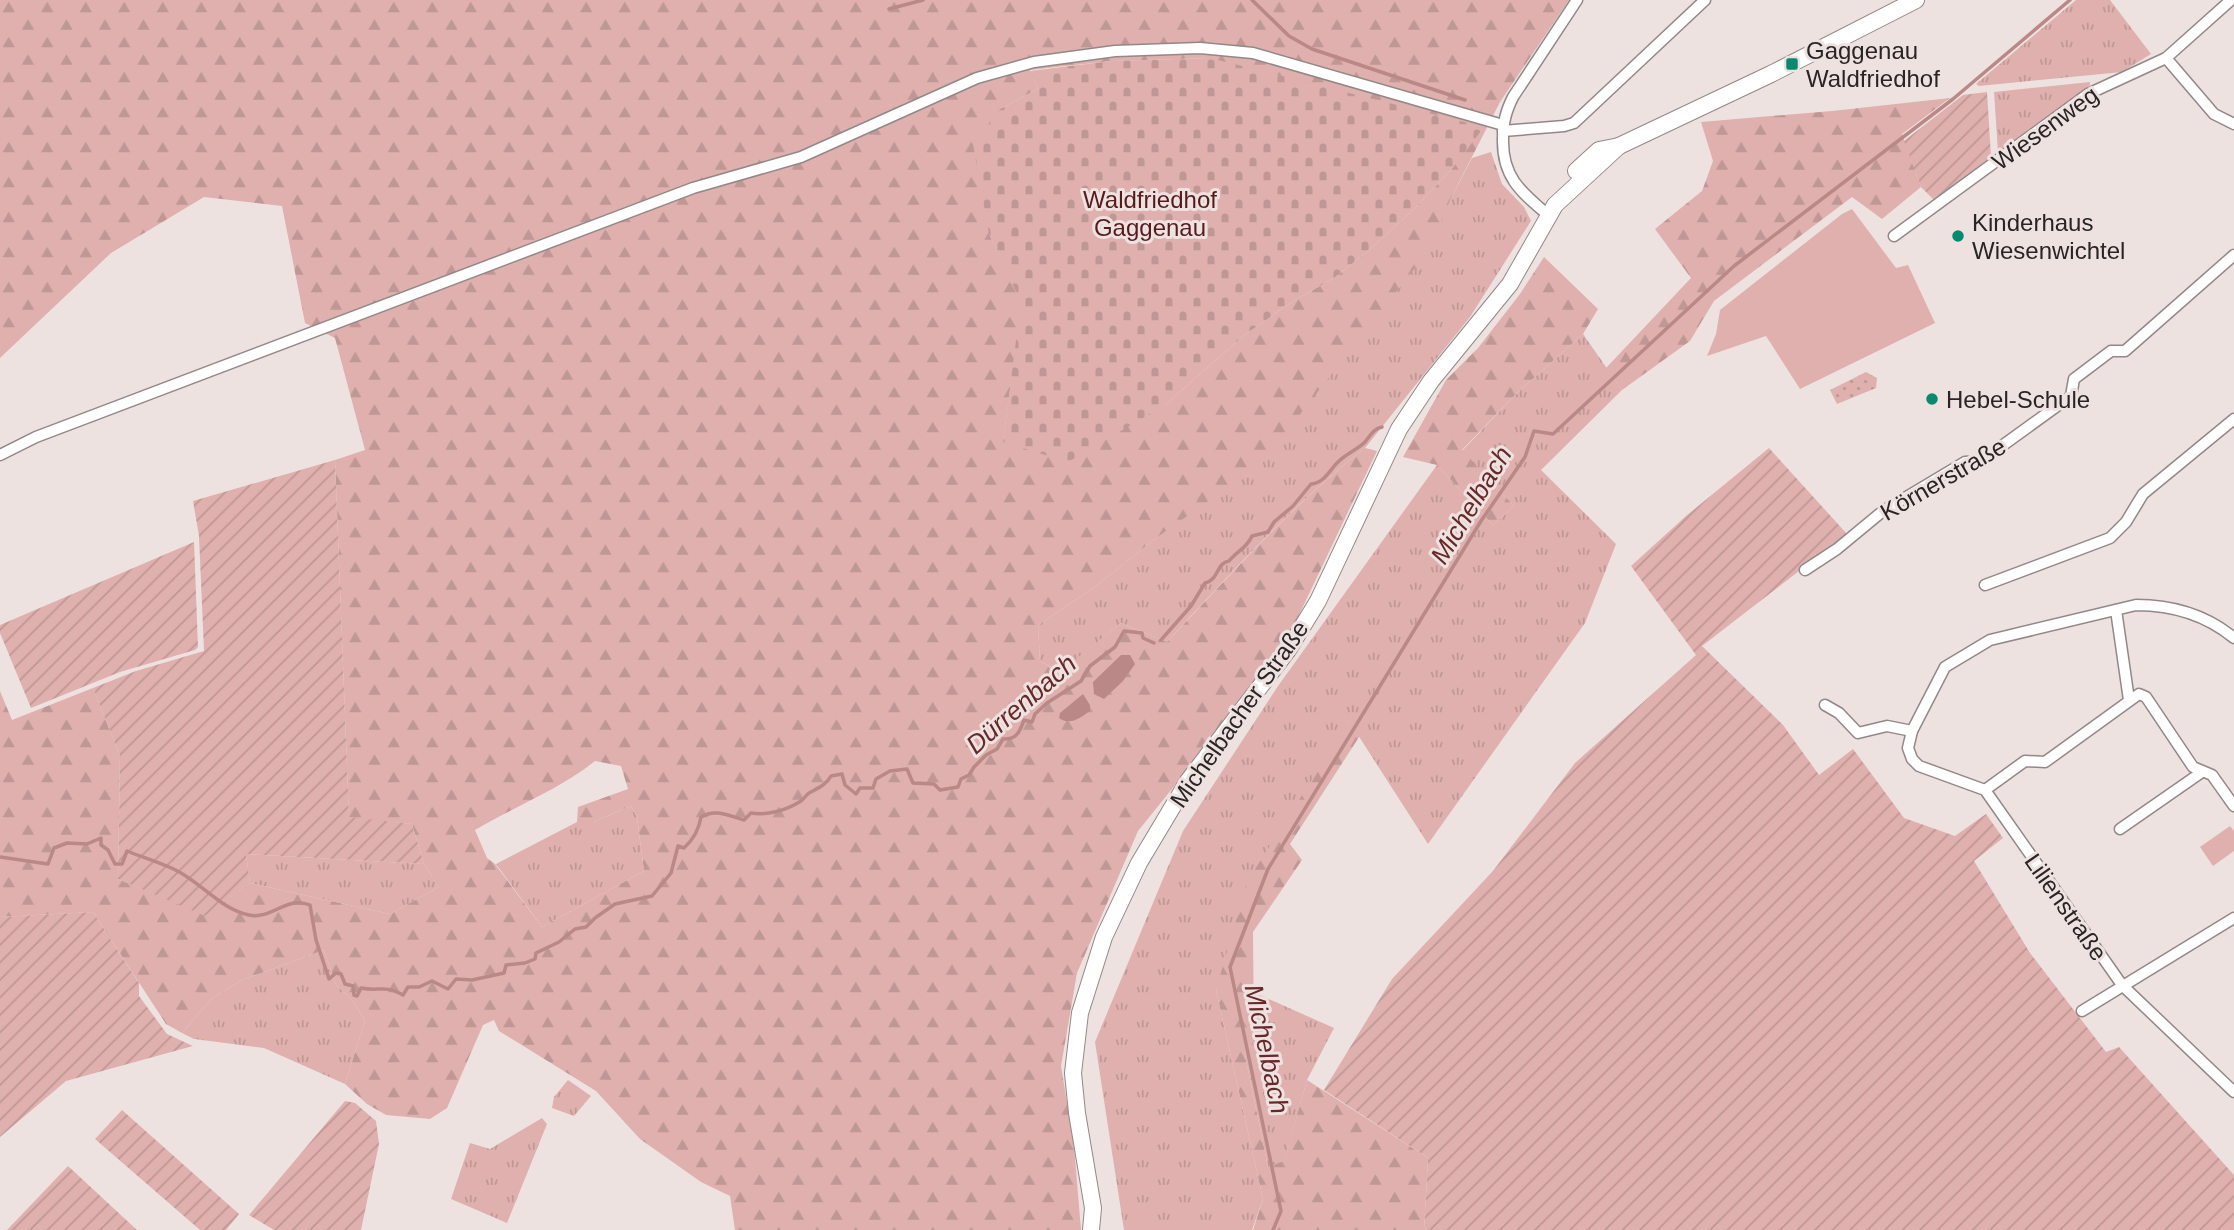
<svg xmlns="http://www.w3.org/2000/svg" width="2234" height="1230" font-family="Helvetica,sans-serif">
<style>
.grass{fill:url(#grass-tufts)}
.forest{fill:url(#forest-firs);fill-rule:evenodd}
.cemetery{fill:url(#cemetery-stones)}
.park{fill:url(#park-dots)}
.garden{fill:url(#garden-furrows)}
.pitch{fill:#dfb0ad}
.water{fill:#ba8987}
.lines{fill:none;stroke-linecap:round;stroke-linejoin:round}
.stream{stroke:#ba8987;stroke-width:3.5}
.minor-casing{stroke:#938887;stroke-width:13}
.secondary-casing{stroke:#938887;stroke-width:18}
.minor{stroke:#fff;stroke-width:10}
.secondary{stroke:#fff;stroke-width:16}
.poi-dot{fill:#088a6f;stroke:#eee2e1;stroke-width:2.5}
.labels{text-anchor:middle;dominant-baseline:central;stroke-width:6;stroke-linejoin:round;paint-order:stroke}
.poi-label{font-size:24px;fill:#292524;stroke:#eee2e1;text-anchor:start}
.street-label{font-size:24px;fill:#292524;stroke:#eee2e1}
.park-label{font-size:24px;fill:#581b1d;stroke:#eee2e1}
.water-label{font-size:26px;font-style:italic;fill:#662828;stroke:#eee2e1}
</style>
<defs>
<pattern id="grass-tufts" width="24" height="20" patternUnits="userSpaceOnUse" patternTransform="scale(1.75)"><rect width="24" height="20" fill="#dfb0ad"/><path d="M3 7l-1-3M5 7V3M7 7l1-3M15 17l-1-3M17 17v-4M19 17l1-3" fill="none" stroke="#bf9795"/></pattern>
<pattern id="forest-firs" width="22" height="20" patternUnits="userSpaceOnUse" patternTransform="scale(1.75)"><rect width="22" height="20" fill="#dfb0ad"/><path d="M5 1l3.5 6h-7zM16 11l3.5 6h-7z" fill="#bf9795"/></pattern>
<pattern id="cemetery-stones" width="16" height="16" patternUnits="userSpaceOnUse" patternTransform="scale(1.75)"><rect width="16" height="16" fill="#dfb0ad"/><path d="M2 7V4a2 2 0 0 1 4 0v3zM10 15v-3a2 2 0 0 1 4 0v3z" fill="#bf9795"/></pattern>
<pattern id="park-dots" width="8" height="8" patternUnits="userSpaceOnUse" patternTransform="scale(1.75)"><rect width="8" height="8" fill="#dfb0ad"/><path d="M2 2h.1M6 6h.1" fill="none" stroke="#bf9795" stroke-width="1.8" stroke-linecap="round"/></pattern>
<pattern id="garden-furrows" width="10" height="10" patternUnits="userSpaceOnUse" patternTransform="scale(1.75)"><rect width="10" height="10" fill="#dfb0ad"/><path d="M-1 1l2-2M0 10L10 0M9 11l2-2" fill="none" stroke="#bf9795"/></pattern>
</defs>
<rect width="100%" height="100%" fill="#eee2e1"/>
<g class="grass">
<polygon points="2076,0 2110,0 2151,54 2122,72 1979,86 1976,84"/>
<polygon points="2090,82 2090,85 1998,152 1994,92"/>
<path d="M 1491,152 L 1502,184 L 1524,207 L 1531,221 L 1470,317 L 1365,448 C 1292,505 1229,575 1167,642 L 1121,623 L 1061,672 L 1040,661 L 1038,625 L 1096,586 L 1156,538 L 1450,200 L 1472,158 Z"/>
<polygon points="1583,334 1622,390 1541,470 1616,544 1585,623 1428,844 1349,721 1216,990 1263,1199 1252,1230 1124,1230 1095,1042 1183,831 1278,686 1437,465 1493,525 1514,506 1462,451 1517,393"/>
<polygon points="631,806 637,817 644,871 542,927 496,864 577,822 593,822"/>
<polygon points="246,854 424,864 439,887 390,914 250,883"/>
<polygon points="324,950 336,985 352,1000 365,1021 345,1084 264,1048 194,1039 182,1033 211,999 240,981"/>
<polygon points="1253,992 1334,1028 1307,1080 1284,1162 1268,1167 1245,1055 1254,1039"/>
<polygon points="568,1080 591,1096 574,1116 552,1108 554,1097"/>
<polygon points="542,1118 547,1124 507,1223 451,1199 470,1143 490,1149"/>
</g>
<g class="forest">
<path d="M 0,0 L 1569,0 L 1500,102 L 1450,200 L 1430,249 L 1261,464 L 1156,538 L 1096,586 L 1038,625 L 1040,661 L 1060,672 L 1121,623 L 1167,642 C 1230,575 1292,505 1365,448 L 1377,451 L 1298,617 L 1239,706 L 1138,831 L 1077,973 L 1061,1066 L 1074,1146 L 1081,1230 L 735,1230 L 730,1196 L 701,1182 L 640,1139 L 596,1091 L 499,1031 L 494,1020 L 483,1025 L 447,1108 L 430,1119 L 386,1115 L 367,1104 L 345,1084 L 365,1021 L 352,1000 L 336,985 L 324,950 L 240,981 L 211,999 L 182,1033 L 166,1024 L 93,912 L 0,917 L 0,691 L 12,720 L 93,688 L 120,756 L 118,879 L 205,915 L 250,883 L 390,914 L 439,887 L 424,864 L 412,824 L 349,818 L 335,460 L 365,450 L 335,338 L 305,323 L 282,206 L 204,197 L 111,253 L 0,358 ZM 1210,58 L 1452,169 L 1413,210 L 1367,252 L 1334,278 L 1295,300 L 1243,336 L 1165,405 L 1003,442 L 1022,302 L 989,234 L 1000,109 L 1038,89 L 1030,70 L 1111,61 ZM 595,761 L 621,766 L 628,789 L 578,807 L 577,822 L 593,822 L 631,806 L 637,817 L 644,871 L 542,927 L 495,864 L 487,858 L 475,830 C 515,806 559,790 595,761 Z"/>
<polygon points="1950,98 1902,134 1921,187 1882,219 1852,197 1714,301 1690,341 1622,390 1606,368 1691,278 1655,229 1702,191 1713,161 1701,122 1832,111"/>
<polygon points="1544,257 1598,309 1583,334 1517,393 1462,450 1514,506 1493,525 1437,465 1403,457 1446,380 1478,348 1520,294"/>
<polygon points="1349,721 1361,734 1290,844 1302,860 1253,932 1254,1039 1245,1055 1268,1167 1284,1161 1307,1080 1428,1158 1424,1230 1253,1230 1263,1199 1216,990 1247,882"/>
</g>
<polygon class="cemetery" points="1210,58 1484,127 1452,169 1413,210 1367,252 1334,278 1295,300 1243,336 1165,405 1068,462 1003,442 1021,302 989,234 973,144 1000,109 1038,89 1030,71 1111,61"/>
<polygon class="park" points="1866,372 1877,378 1876,388 1837,404 1830,390"/>
<g class="garden">
<polygon points="1987,92 1991,157 1934,200 1921,187 1904,141 1963,95"/>
<polygon points="1769,448 1847,534 1702,646 1783,725 1819,775 1853,749 1904,818 1955,836 1986,814 2003,838 1974,861 2030,953 2106,1052 2119,1047 2234,1175 2234,1230 1424,1230 1428,1158 1324,1090 1392,979 1493,871 1575,763 1696,655 1631,566 1686,516"/>
<polygon points="335,460 349,817 412,824 424,864 246,854 250,883 205,916 118,879 120,756 93,688 136,671 204,651 199,536 193,501"/>
<polygon points="194,542 198,647 195,650 120,672 31,708 0,633 0,625"/>
<polygon points="93,912 139,983 139,996 167,1034 193,1046 66,1081 0,1137 0,917"/>
<polygon points="345,1101 355,1103 376,1121 379,1144 361,1230 274,1230 249,1215"/>
<polygon points="122,1110 239,1214 226,1230 200,1230 95,1139"/>
<polygon points="68,1166 137,1230 7,1230"/>
</g>
<g class="pitch">
<polygon points="1852,209 1896,268 1908,265 1935,323 1800,389 1766,336 1707,356 1716,334 1720,310 1842,214"/>
<polygon points="2230,826 2234,831 2234,851 2213,866 2200,847"/>
</g>
<g class="water">
<polygon points="1121,655 1130,655 1135,664 1123,681 1104,699 1094,694 1093,682"/>
<path d="M 1083,694 L 1090,705 L 1090,711 C 1080,718 1070,726 1059,718 L 1060,713 Z"/>
</g>
<g class="lines">
<g class="stream">
<polyline points="1252,0 1289,36 1312,49 1465,100"/>
<polyline points="889,9 923,0"/>
<path d="M 1161,640 L 1191,606 L 1205,583 C 1219,580 1216,563 1229,561 C 1237,551 1247,548 1252,536 L 1268,532 L 1274,522 L 1293,506 L 1311,484 C 1324,483 1329,471 1337,463 C 1345,454 1357,450 1365,442 C 1371,435 1373,429 1382,427"/>
<path d="M 0,857 L 48,864 L 54,848 L 67,843 L 87,844 L 101,838 L 101,845 L 108,850 L 115,864 L 122,864 L 127,851 C 144,858 166,864 181,873 C 205,887 222,909 249,915 C 272,920 287,895 310,905 L 316,940 L 329,979 L 336,973 L 341,974 L 345,984 L 353,986 L 354,995 L 357,996 L 361,988 C 381,992 383,984 403,995 L 408,987 L 419,987 L 432,981 L 448,989 L 456,979 L 472,980 L 504,973 L 506,965 L 525,963 L 535,959 L 536,953 L 559,942 L 575,929 L 586,927 L 595,918 L 615,904 L 652,896 L 671,873 L 678,846 L 684,848 C 693,840 699,829 701,817 C 716,808 729,816 744,820 L 751,813 C 767,816 787,810 801,801 C 804,799 806,795 809,793 C 818,788 826,785 831,776 L 842,774 L 845,785 L 856,794 L 860,788 L 873,788 L 876,779 L 890,771 L 907,769 L 913,783 L 934,784 L 940,790 L 958,787 L 961,779 L 969,775 L 974,767 L 986,755 L 997,749 L 1003,739 C 1017,740 1020,731 1024,720 L 1032,722 L 1035,714 L 1047,703 L 1081,681 L 1090,666 L 1115,647 L 1124,631 L 1142,633 L 1143,638 L 1154,643"/>
<polyline points="1273,1230 1281,1211 1230,967 1268,869 1481,521 1525,457 1534,431 1553,434 1734,266 1953,99 2070,0"/>
</g>
<g class="minor-casing">
<g id="minor">
<polyline points="2166,58 2214,114 2234,124"/>
<polyline points="1503,131 1564,126 1574,123 1705,0"/>
<path d="M 1548,215 C 1521,192 1502,177 1503,139 C 1503,122 1506,111 1513,97 L 1577,0"/>
<polyline points="1894,236 2088,94 2166,58 2231,0"/>
<polyline points="0,455 36,437 693,188 801,157 977,78 1034,62 1115,51 1200,48 1253,53 1503,125"/>
<polyline points="1805,570 1837,549 1883,511 1965,462 1981,461 2071,396 2074,379 2111,351 2125,351 2234,255"/>
<polyline points="1985,585 2110,538 2126,522 2143,494 2234,419"/>
<polyline points="2116,610 2129,700"/>
<path d="M 2234,638 C 2205,614 2173,605 2136,605 L 1990,640 L 1945,667 L 1912,731 L 1908,748 L 1912,759 L 1919,766 L 1985,790 L 2122,985 L 2234,1092"/>
<polyline points="1825,705 1839,713 1858,733 1887,726 1912,731"/>
<polyline points="1985,790 2025,761 2045,762 2139,694 2146,697 2193,767 2212,775 2234,806"/>
<polyline points="2120,829 2202,772"/>
<polyline points="2082,1011 2234,918"/>
</g>
</g>
<g class="secondary-casing">
<g id="secondary">
<polyline points="1576,171 1599,150 1619,146 1771,74 1916,0"/>
<polyline points="1091,1230 1093,1208 1077,1113 1073,1073 1080,1013 1104,937 1139,863 1188,781 1288,650 1318,601 1399,429 1431,381 1510,284 1555,205 1619,146"/>
</g>
</g>
<use href="#minor" class="minor"/>
<use href="#secondary" class="secondary"/>
</g>
<g class="poi-dot">
<rect x="1785" y="57" width="14" height="14" rx="3.5"/>
<circle cx="1958" cy="236" r="7"/>
<circle cx="1932" cy="399" r="7"/>
</g>
<g class="labels">
<g class="poi-label">
<text x="1806" y="50">Gaggenau<tspan x="1806" dy="28">Waldfriedhof</tspan></text>
<text x="1972" y="222">Kinderhaus<tspan x="1972" dy="28">Wiesenwichtel</tspan></text>
<text x="1946" y="399">Hebel-Schule</text>
</g>
<g class="street-label">
<text transform="translate(2045 128) rotate(-36)">Wiesenweg</text>
<text transform="translate(1943 479) rotate(-30)">Körnerstraße</text>
<text transform="translate(1239 714) rotate(-55)">Michelbacher Straße</text>
<text transform="translate(2066 907) rotate(55)">Lilienstraße</text>
</g>
<g class="park-label">
<text x="1150" y="199">Waldfriedhof<tspan x="1150" dy="28">Gaggenau</tspan></text>
</g>
<g class="water-label">
<text transform="translate(1471 505) rotate(-59)">Michelbach</text>
<text transform="translate(1021 704) rotate(-41)">Dürrenbach</text>
<text transform="translate(1267 1049) rotate(78)">Michelbach</text>
</g>
</g>
</svg>
